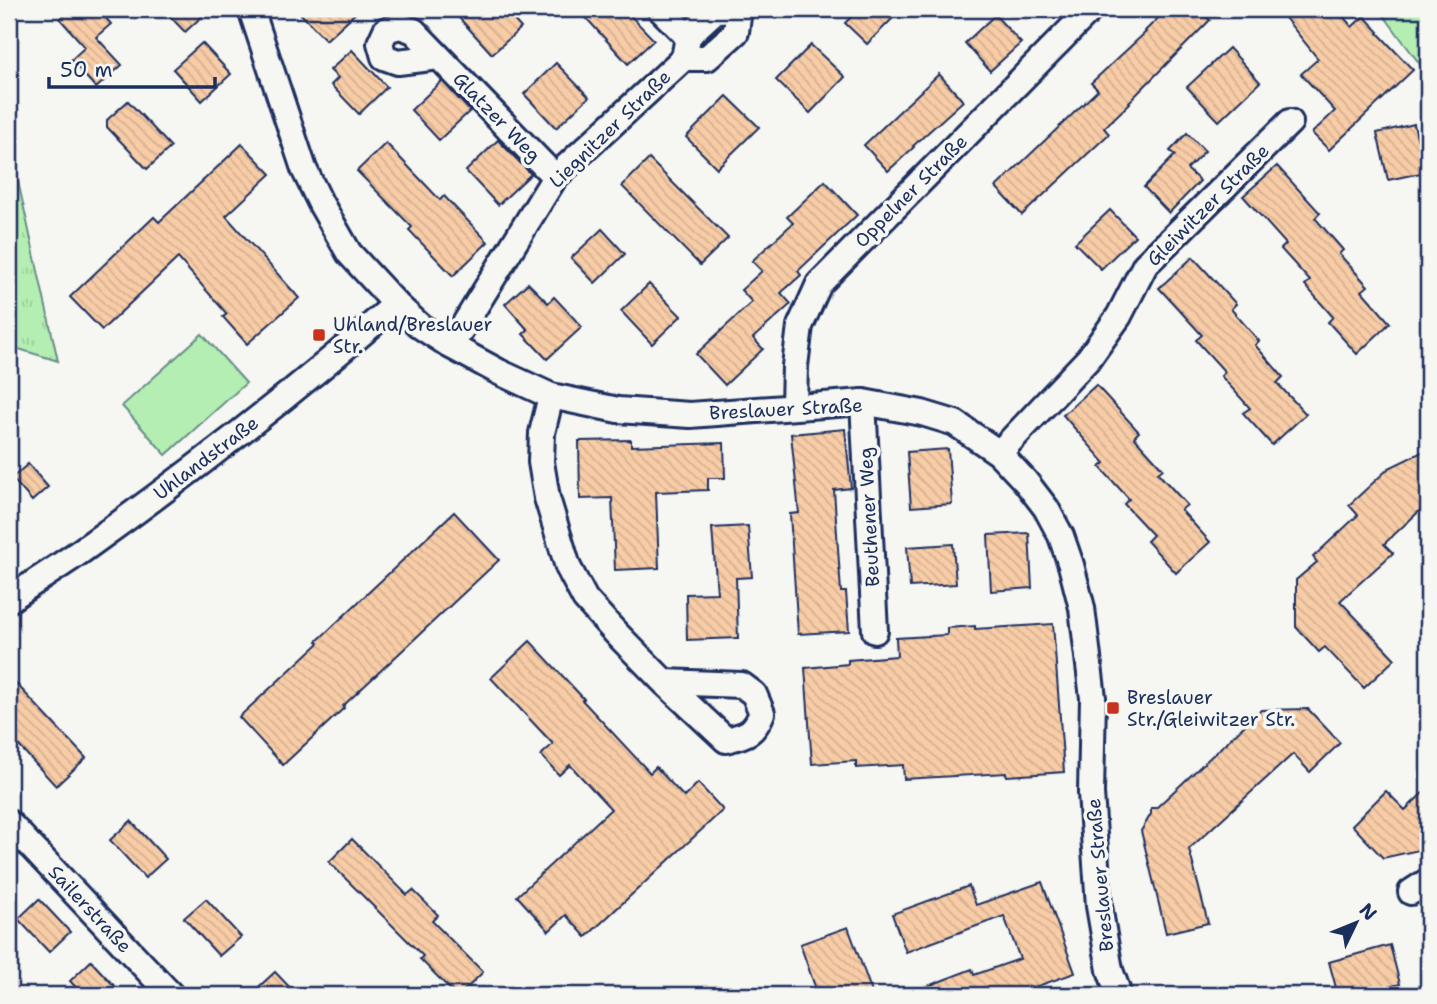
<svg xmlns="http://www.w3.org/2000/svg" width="1437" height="1004" font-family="'Shantell Sans',sans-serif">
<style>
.grass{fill:#b4eeb2;stroke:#688e88;stroke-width:2}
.park{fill:url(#park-tufts);stroke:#688e88;stroke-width:2}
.building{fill:url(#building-back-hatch);stroke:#1b2f5e;stroke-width:2}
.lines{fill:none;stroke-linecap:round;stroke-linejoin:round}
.street-casing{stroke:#1b2f5e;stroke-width:30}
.street{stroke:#f6f6f2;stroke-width:24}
.poi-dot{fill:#c8321e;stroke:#f6f6f2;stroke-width:2.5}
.labels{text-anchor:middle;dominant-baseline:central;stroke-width:7;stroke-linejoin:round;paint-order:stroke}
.street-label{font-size:19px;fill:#1b2f5e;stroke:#f6f6f2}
.poi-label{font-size:19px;fill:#1b2f5e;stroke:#f6f6f2;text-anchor:start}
</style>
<defs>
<pattern id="park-tufts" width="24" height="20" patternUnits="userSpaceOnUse" patternTransform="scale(1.75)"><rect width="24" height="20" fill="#b4eeb2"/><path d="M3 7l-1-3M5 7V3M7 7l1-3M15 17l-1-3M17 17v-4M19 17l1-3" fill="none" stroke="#9acc9c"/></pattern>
<pattern id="building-back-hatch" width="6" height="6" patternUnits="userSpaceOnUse" patternTransform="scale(1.75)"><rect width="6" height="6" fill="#f8cca6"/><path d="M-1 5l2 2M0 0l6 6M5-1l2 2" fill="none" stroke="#d4b091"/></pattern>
</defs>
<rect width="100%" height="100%" fill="#f6f6f2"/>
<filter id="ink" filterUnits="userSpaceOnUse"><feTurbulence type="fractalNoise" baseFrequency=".0143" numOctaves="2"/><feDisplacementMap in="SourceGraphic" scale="14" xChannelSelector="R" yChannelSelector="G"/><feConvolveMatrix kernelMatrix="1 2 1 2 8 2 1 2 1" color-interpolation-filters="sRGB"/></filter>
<g filter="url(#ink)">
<g class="grass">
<polygon points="1379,9 1428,9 1428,75"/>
<polygon points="202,334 246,383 166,455 122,406"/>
</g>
<polygon class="park" points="9,141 58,361 9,346"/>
<g class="building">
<polygon points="71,9 98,9 111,24 96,37 122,65 96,88 71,60 85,47 60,19"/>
<polygon points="163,9 210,9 185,32"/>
<polygon points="296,9 360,9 326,40"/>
<polygon points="451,9 504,9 521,28 492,54"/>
<polygon points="578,9 624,9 654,40 628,64"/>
<polygon points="859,9 902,9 867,44 845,23"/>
<polygon points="1167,9 1198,9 1210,20 1129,102 1130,103 1104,128 1109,134 1022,215 996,187 1098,90 1091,83 1146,32 1145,31"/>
<polygon points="1278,9 1337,9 1352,27 1364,16 1379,32 1378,33 1413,70 1329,150 1312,133 1335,111 1301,74 1318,59"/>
<polygon points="995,15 1021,43 990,71 965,43"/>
<polygon points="202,43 231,74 202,101 173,69"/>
<polygon points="811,45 845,77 810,113 776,80"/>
<polygon points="1229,48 1260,82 1219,121 1187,87"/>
<polygon points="352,50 387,87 359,114 331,85 338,78 330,70"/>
<polygon points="556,63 589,97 556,128 524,94"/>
<polygon points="939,74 963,101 913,146 914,147 888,171 864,145"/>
<polygon points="442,81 470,111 439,140 411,110"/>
<polygon points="727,96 759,127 717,168 686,137"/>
<polygon points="128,101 171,147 147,169 107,127 107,120"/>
<polygon points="1414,124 1425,172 1388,180 1377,133"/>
<polygon points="1187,133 1205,151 1187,169 1200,181 1169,213 1144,187 1175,155 1170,151"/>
<polygon points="498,140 531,174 498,205 466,171"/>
<polygon points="386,143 440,200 444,196 488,242 453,276 409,230 412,227 357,171"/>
<polygon points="242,144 271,174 226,216 299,298 247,344 223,317 227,314 178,258 102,330 70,297 154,217 159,222"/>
<polygon points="649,159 728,238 700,265 622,186"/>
<polygon points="1277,166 1320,213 1315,218 1343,250 1339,254 1368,286 1362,291 1390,323 1357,354 1328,322 1333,317 1305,285 1310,281 1281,249 1286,244 1243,196"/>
<polygon points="825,181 857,215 798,271 801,275 781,293 791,304 753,338 763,349 725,385 696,354 752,302 741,290 762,271 752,261 793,223 787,217"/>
<polygon points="1110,210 1135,236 1101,269 1075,243"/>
<polygon points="602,229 625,254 595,283 571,258"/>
<polygon points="1193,257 1236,304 1231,309 1259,341 1255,345 1283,377 1277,383 1306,414 1272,445 1243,413 1250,408 1221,376 1225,372 1196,340 1202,335 1159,288"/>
<polygon points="528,283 548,303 554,297 582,327 547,359 523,334 528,330 505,304"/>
<polygon points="649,284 681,316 652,344 621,311"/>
<polygon points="1096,385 1139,432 1134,437 1163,469 1158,473 1187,505 1181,510 1210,542 1176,573 1147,541 1153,535 1124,504 1129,499 1100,467 1105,463 1063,415"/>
<polygon points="845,429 851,488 834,490 841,592 846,592 849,631 798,634 790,514 799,513 791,434"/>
<polygon points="631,440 631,446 724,443 725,478 708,478 708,490 656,492 659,568 615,570 612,498 580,499 579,441"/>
<polygon points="948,449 952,504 911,507 907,452"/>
<polygon points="1428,449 1428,503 1384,544 1393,553 1340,601 1395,659 1364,688 1325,647 1319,652 1296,627 1296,580 1317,562 1313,557 1358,515 1349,505 1389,468"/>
<polygon points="28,464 48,487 32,501 12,478"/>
<polygon points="454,512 499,560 343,706 344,708 283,765 239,717 319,643 317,641"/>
<polygon points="748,526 752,577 736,578 738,638 687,640 686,594 717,593 712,528"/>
<polygon points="1029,533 1032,588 991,591 988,535"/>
<polygon points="953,544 956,584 910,587 907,547"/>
<polygon points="1053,624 1064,772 1007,776 1006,773 904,779 903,765 856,768 856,761 812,764 805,668 848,664 848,660 897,656 896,638 947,635 947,628 975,626 975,629"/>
<polygon points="530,641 584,699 582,700 650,773 656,767 684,797 698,783 723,810 586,937 566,915 549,931 517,896 611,809 570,765 559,775 541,755 553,744 491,678"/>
<polygon points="9,676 86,758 56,786 9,735"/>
<polygon points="1308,709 1340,743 1310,772 1293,754 1189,849 1208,923 1166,933 1141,831 1151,814 1151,808 1156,808 1261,710"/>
<polygon points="1428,788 1428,848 1383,858 1352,825 1386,791 1405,810"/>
<polygon points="131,821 166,859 145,878 110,840"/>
<polygon points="352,839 407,895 413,890 438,915 432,921 483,972 460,995 456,995 420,959 423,956 329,862"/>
<polygon points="1042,882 1075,973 1012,995 908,995 907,994 972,969 974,975 1020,959 1004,916 906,952 892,914 969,886 976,905"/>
<polygon points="39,899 70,932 49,952 18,919"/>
<polygon points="206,899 241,937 219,956 184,918"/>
<polygon points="848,927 873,995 818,995 800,944"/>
<polygon points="1390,945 1400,984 1359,995 1338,995 1329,962"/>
<polygon points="91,961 103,974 123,995 83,995 70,981"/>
<polygon points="275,972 297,995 250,995"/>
</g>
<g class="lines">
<g class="street-casing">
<g id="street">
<polyline points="251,9 304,169 321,204 349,253 396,304 420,326 451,346 499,372 551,396 618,410 690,415 863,402 922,413 955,423 999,453 1026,482 1046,508 1061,536 1071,565 1082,608 1093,698 1091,793 1099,906 1110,970 1119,995"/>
<polyline points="660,9 688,37"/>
<polyline points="439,57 398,62 384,57 380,43 386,30 400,26 414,31 555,177"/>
<polyline points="684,58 707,58 736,32 739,9"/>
<polyline points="451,346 555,177 684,58 688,37 693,31 716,10 739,9"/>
<path d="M 551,396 L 542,433 L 541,462 L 547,498 L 568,567 L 585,599 L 615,632 L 664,682 L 726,740 C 747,735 754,733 762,713 L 754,694 L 742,685 L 664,682"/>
<polyline points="863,402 875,631"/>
<polyline points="794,406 795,366 800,326 819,284 1091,9"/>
<polyline points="999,453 1089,358 1119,316 1145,265 1290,122"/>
<path d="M 9,600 C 33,582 59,567 84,549 C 192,472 296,391 396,304"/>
<polyline points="9,823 171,995"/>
<polyline points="1411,892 1428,881"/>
</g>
</g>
<use href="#street" class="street"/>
</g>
</g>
<g class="poi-dot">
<rect x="312" y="328" width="14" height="14" rx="3.5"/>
<rect x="1106" y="701" width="14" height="14" rx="3.5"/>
</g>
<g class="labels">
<g class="street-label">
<text transform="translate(497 117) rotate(46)">Glatzer Weg</text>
<text transform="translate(610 129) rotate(-44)">Liegnitzer Straße</text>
<text transform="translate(911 191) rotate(-45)">Oppelner Straße</text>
<text transform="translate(1208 205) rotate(-45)">Gleiwitzer Straße</text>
<text transform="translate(786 409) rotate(-3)">Breslauer Straße</text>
<text transform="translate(206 458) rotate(-37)">Uhlandstraße</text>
<text transform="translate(869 517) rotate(-93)">Beuthener Weg</text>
<text transform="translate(1100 875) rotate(-95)">Breslauer Straße</text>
<text transform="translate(90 909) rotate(47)">Sailerstraße</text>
</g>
<g class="poi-label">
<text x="333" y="324">Uhland/Breslauer<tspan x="333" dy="22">Str.</tspan></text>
<text x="1127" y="697">Breslauer<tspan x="1127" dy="22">Str./Gleiwitzer Str.</tspan></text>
</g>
</g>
<rect width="1437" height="1004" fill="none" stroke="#f6f6f2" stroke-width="35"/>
<rect x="18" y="18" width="1402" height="969" fill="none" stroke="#1b2f5e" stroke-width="2.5" filter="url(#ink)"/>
<g transform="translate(1356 923) rotate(47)" stroke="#f6f6f2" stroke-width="5" paint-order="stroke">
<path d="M0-5L12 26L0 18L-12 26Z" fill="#1b2f5e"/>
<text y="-10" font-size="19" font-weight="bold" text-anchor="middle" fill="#1b2f5e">N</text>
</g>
<path d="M49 77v10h166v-10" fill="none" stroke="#1b2f5e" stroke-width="3.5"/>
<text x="60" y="77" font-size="21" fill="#1b2f5e" stroke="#f6f6f2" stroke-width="5" paint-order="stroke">50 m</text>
</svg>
